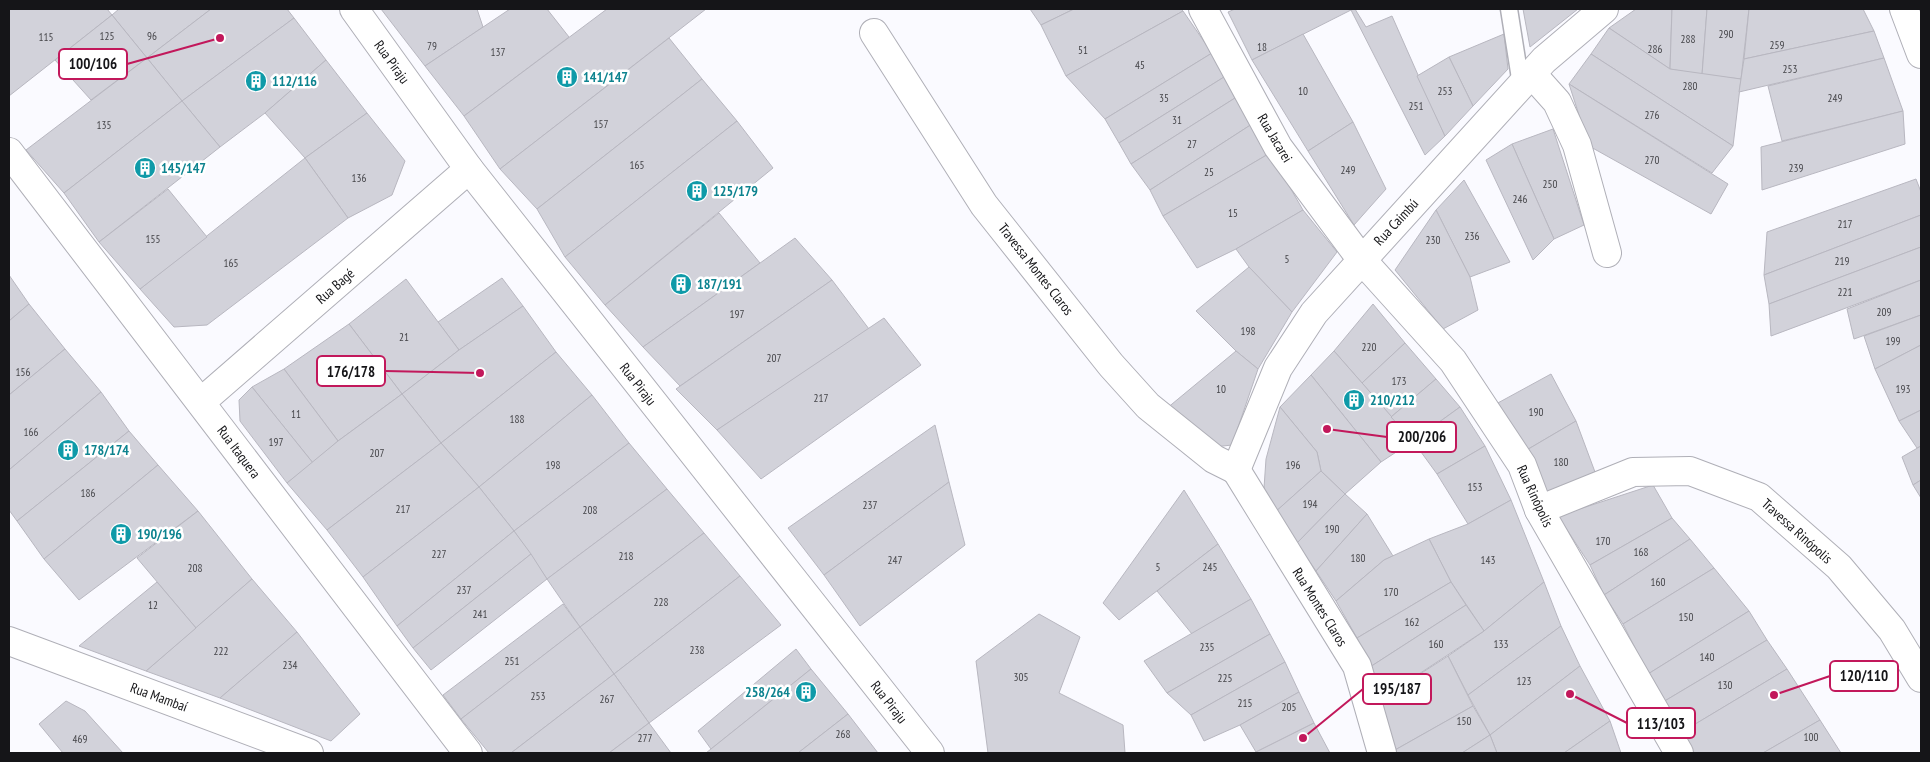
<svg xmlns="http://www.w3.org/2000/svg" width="1930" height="762" font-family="'PT Sans Narrow',sans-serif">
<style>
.building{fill:#d2d2da;stroke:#b8b7c0}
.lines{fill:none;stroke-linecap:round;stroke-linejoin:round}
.service-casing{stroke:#afafb7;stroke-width:19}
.minor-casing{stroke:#afafb7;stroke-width:30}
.service{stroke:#fff;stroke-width:16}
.minor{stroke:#fff;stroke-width:28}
.labels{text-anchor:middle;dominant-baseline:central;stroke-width:5;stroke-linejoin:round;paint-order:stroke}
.number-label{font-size:11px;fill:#444448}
.street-label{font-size:14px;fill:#151518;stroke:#fff}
.culture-label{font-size:14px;font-weight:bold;fill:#0d838f;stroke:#fff;text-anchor:start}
.leader{fill:none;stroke:#c2185b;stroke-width:2}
.callout-dot{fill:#c2185b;stroke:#fff;stroke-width:2}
.callout{fill:#fff;stroke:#c2185b;stroke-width:2}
.callout-label{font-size:15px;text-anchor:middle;font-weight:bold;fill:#151518}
</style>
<rect width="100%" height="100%" fill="#fafaff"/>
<g class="building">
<polygon points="9,9 107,9 112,15 9,96"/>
<polygon points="119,9 211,9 147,58 112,15"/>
<polygon points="211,9 287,9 294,18 182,101 147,58"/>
<polygon points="381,9 477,9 483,27 425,66"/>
<polygon points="510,9 547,9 569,37 464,116 425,66"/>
<polygon points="607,9 706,9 500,169 464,116"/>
<polygon points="1030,9 1074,9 1041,25"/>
<polygon points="1074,9 1181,9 1183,11 1066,76 1041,25"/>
<polygon points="1235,9 1351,9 1351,10 1252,60 1228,12"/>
<polygon points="1523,9 1578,9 1530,47"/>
<polygon points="1636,9 1672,9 1670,69 1609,28"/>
<polygon points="1672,9 1707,9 1702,75 1670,69"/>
<polygon points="1707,9 1749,9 1741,79 1702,75"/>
<polygon points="1749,9 1863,9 1874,31 1744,59"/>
<polygon points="1351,10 1355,9 1366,27 1392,16 1445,136 1425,155"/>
<polygon points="1183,11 1212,53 1105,119 1066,76"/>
<polygon points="112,15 147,58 91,100 55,60"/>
<polygon points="294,18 326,60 265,113 220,147 182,101"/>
<polygon points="1609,28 1670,69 1741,79 1733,146 1591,54"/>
<polygon points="1874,31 1884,58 1739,92 1744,59"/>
<polygon points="1303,34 1353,122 1308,151 1252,60"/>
<polygon points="1504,34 1508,69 1473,106 1449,57"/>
<polygon points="669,38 702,79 537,209 500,169"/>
<polygon points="1212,53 1224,77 1119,143 1105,119"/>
<polygon points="1591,54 1733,146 1712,173 1569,84"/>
<polygon points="1449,57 1473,106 1445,136 1417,76"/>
<polygon points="147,58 182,101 64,193 26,150"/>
<polygon points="1884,58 1903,111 1782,141 1768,86"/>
<polygon points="326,60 367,113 305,158 265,113"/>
<polygon points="1224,77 1235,98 1131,164 1119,143"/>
<polygon points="702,79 737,121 565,257 537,209"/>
<polygon points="1569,84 1728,184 1711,214 1589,146"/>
<polygon points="1235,98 1252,124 1150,190 1131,164"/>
<polygon points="182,101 220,147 99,242 64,193"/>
<polygon points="1903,111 1905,144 1762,190 1761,147"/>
<polygon points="367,113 405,161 392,195 348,218 305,158"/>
<polygon points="737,121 773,168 605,305 565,257"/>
<polygon points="1353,122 1386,189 1354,225 1308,151"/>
<polygon points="1252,124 1270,153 1163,216 1150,190"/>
<polygon points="1553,129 1584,225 1554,239 1512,144"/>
<polygon points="1512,144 1554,239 1533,260 1486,160"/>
<polygon points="1270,153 1303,210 1236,249 1197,268 1163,216"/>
<polygon points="305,158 348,218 207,325 174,327 140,289"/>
<polygon points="1916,179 1921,192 1921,215 1764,275 1767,232"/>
<polygon points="1464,180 1510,262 1470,277 1436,210"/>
<polygon points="168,189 207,237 140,289 99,242"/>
<polygon points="1303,210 1337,252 1292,312 1249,267 1236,249"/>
<polygon points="1436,210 1470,277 1478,310 1443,329 1395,270"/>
<polygon points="719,213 760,263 643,347 605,305"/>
<polygon points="1921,215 1921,247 1769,304 1764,275"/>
<polygon points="795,238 832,280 680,386 643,347"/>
<polygon points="1921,247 1921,280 1771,336 1769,304"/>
<polygon points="1249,267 1292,312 1258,369 1236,351 1196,311"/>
<polygon points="9,275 29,304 9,321"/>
<polygon points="502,278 523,306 459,350 438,322"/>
<polygon points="406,279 459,350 402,394 349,324"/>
<polygon points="832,280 869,329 717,430 676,389"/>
<polygon points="1921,280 1921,315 1854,339 1847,309"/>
<polygon points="29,304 65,349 9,395 9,321"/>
<polygon points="1373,304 1405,343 1362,383 1334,351"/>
<polygon points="523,306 556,352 441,443 402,394 459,350"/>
<polygon points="1921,315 1921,345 1875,369 1864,336"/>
<polygon points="884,318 921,365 761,479 717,430"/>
<polygon points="349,324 402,394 338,441 284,369"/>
<polygon points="1405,343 1436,379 1391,417 1362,383"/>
<polygon points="1921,345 1921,410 1899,421 1875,369"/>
<polygon points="65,349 101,392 9,470 9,395"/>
<polygon points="1236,351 1258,369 1232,445 1214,447 1166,409"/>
<polygon points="1334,351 1413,441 1381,462 1311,375"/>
<polygon points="556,352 592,395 479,487 441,443"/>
<polygon points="284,369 338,441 313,463 252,387"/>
<polygon points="1551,374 1576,421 1525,451 1496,404"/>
<polygon points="1311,375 1381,462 1345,494 1321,471 1317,452 1280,407"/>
<polygon points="1436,379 1460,407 1413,441 1391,417"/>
<polygon points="252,387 313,463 287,483 240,421 239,400"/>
<polygon points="101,392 129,431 17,521 9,510 9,470"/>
<polygon points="402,394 441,443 327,530 287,483 338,441"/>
<polygon points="592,395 629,443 514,531 479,487"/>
<polygon points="1280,407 1317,452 1321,471 1273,514 1264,488 1266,459"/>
<polygon points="1460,407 1485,446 1437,474 1413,441"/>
<polygon points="1921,410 1921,446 1917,448 1899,421"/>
<polygon points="1576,421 1595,472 1547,494 1525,451"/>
<polygon points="935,425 949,482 824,575 788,528"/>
<polygon points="129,431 158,465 44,559 17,521"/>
<polygon points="441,443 479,487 363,577 327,530"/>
<polygon points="629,443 667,489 547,579 514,531"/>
<polygon points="1485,446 1511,500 1468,524 1437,474"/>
<polygon points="1921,446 1921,480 1913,485 1902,457"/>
<polygon points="158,465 198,511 79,600 44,559"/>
<polygon points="1321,471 1345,494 1297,543 1273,514"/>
<polygon points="1921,480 1921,498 1913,485"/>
<polygon points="949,482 965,545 860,626 824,575"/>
<polygon points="1653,485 1672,518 1590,565 1558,516"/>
<polygon points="479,487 514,531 397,626 363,577"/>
<polygon points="667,489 704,533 580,627 547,579"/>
<polygon points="1184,490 1218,544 1119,620 1103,603"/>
<polygon points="1345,494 1367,514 1316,571 1297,543"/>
<polygon points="1511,500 1544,582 1484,631 1451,582 1429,539 1468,524"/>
<polygon points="198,511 252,579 196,628 137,558"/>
<polygon points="1367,514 1393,556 1384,560 1336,601 1316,571"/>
<polygon points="1672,518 1690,539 1604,595 1590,565"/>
<polygon points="514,531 531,554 413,648 397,626"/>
<polygon points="704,533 740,576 614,674 580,627"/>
<polygon points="1429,539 1451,582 1357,638 1336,601 1384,560"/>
<polygon points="1690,539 1714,568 1623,624 1604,595"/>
<polygon points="1218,544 1251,599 1192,634 1157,591"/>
<polygon points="531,554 547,579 431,670 413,648"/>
<polygon points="1714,568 1749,611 1648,674 1623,624"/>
<polygon points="740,576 781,625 649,723 614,674"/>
<polygon points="252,579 297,632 220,698 146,671"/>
<polygon points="157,582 196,628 146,671 79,646"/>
<polygon points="1451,582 1466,605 1370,667 1357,638"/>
<polygon points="1544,582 1561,626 1468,695 1448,656 1484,631"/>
<polygon points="1251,599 1270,634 1167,693 1144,661"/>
<polygon points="563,604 580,627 461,719 443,695"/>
<polygon points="1466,605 1484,631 1378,701 1370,667"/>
<polygon points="1749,611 1767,640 1663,702 1648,674"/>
<polygon points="1039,614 1080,637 1059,693 1123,725 1125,753 988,753 976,661"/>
<polygon points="1561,626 1580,666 1490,735 1468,695"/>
<polygon points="580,627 614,674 511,753 489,753 461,719"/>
<polygon points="297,632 360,714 331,741 220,698"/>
<polygon points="1270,634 1285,662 1191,715 1167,693"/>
<polygon points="1767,640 1787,669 1682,732 1663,702"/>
<polygon points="796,649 811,669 711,749 698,731"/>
<polygon points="1448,656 1473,706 1395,750 1378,701"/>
<polygon points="1285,662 1299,692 1240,725 1204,741 1191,715"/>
<polygon points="1580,666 1610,721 1564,753 1497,753 1490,735"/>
<polygon points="811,669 848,714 798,753 706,753"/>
<polygon points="1787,669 1820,720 1763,753 1694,753 1682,732"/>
<polygon points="614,674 649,723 609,753 511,753"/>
<polygon points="1299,692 1314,723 1256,752 1240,725"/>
<polygon points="66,701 85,711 123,753 63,753 39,724"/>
<polygon points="1473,706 1490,735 1462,753 1396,753 1395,750"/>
<polygon points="848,714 878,753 798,753"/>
<polygon points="1820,720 1841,753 1763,753"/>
<polygon points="1610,721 1621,753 1564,753"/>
<polygon points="649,723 671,753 609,753"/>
<polygon points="1314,723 1330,753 1254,753"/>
<polygon points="1490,735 1497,753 1462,753"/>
</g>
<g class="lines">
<g class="service-casing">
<polyline id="service" points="1509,9 1521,85"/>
</g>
<g class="minor-casing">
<g id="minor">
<polyline points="354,9 469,169 930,753"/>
<polyline points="1203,9 1278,147 1361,259 1453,361 1522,465 1539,510 1679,753"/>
<polyline points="1904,9 1921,54"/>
<polyline points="874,33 984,205 1111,365 1148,406 1214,459 1236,470"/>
<polyline points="1532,74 1557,102 1577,145 1607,253"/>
<polyline points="9,152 468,753"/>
<polyline points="201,402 469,169"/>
<polyline points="1236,470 1278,368 1314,313 1544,60 1604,9"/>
<polyline points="1236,470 1357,666 1382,753"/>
<polyline points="1539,510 1633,472 1690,471 1759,497 1839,567 1892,630 1921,678"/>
<polyline points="9,641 309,753"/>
</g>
</g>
<use href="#service" class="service"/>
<use href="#minor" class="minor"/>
</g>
<defs>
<g id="building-disc" transform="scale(1.125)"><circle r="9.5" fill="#0f9aa8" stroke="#fff"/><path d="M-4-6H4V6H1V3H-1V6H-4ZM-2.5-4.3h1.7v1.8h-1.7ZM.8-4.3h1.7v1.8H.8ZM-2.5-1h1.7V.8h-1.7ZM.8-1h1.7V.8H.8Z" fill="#fff"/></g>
</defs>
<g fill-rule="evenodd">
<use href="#building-disc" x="567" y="77"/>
<use href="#building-disc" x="256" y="81"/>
<use href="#building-disc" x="145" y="168"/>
<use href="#building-disc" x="697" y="191"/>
<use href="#building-disc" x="681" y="284"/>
<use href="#building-disc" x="1354" y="400"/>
<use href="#building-disc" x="68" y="450"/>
<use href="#building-disc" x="121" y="534"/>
<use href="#building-disc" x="806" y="692"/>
</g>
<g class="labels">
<g class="number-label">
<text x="1726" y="34">290</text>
<text x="107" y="36">125</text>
<text x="152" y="36">96</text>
<text x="46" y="37">115</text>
<text x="1688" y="39">288</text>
<text x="1777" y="45">259</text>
<text x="432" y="46">79</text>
<text x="1262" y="47">18</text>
<text x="1655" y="49">286</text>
<text x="1083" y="50">51</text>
<text x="498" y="52">137</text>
<text x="1140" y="65">45</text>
<text x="1790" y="69">253</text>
<text x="1690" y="86">280</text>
<text x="1303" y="91">10</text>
<text x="1445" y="91">253</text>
<text x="1164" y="98">35</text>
<text x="1835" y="98">249</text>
<text x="1416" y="106">251</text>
<text x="1652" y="115">276</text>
<text x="1177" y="120">31</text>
<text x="601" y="124">157</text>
<text x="104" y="125">135</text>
<text x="1192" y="144">27</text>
<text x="1652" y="160">270</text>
<text x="637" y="165">165</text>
<text x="1796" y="168">239</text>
<text x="1348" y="170">249</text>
<text x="1209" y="172">25</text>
<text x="359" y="178">136</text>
<text x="1550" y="184">250</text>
<text x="1520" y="199">246</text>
<text x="1233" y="213">15</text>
<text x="1845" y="224">217</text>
<text x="1472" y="236">236</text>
<text x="153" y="239">155</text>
<text x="1433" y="240">230</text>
<text x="1287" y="259">5</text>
<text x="1842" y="261">219</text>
<text x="231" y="263">165</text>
<text x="1845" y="292">221</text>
<text x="1884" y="312">209</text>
<text x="737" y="314">197</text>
<text x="1248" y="331">198</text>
<text x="404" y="337">21</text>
<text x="1893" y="341">199</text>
<text x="1369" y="347">220</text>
<text x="774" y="358">207</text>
<text x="23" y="372">156</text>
<text x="1399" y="381">173</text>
<text x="1221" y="389">10</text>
<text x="1903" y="389">193</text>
<text x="821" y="398">217</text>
<text x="1536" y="412">190</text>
<text x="296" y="414">11</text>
<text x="517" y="419">188</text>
<text x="31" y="432">166</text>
<text x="276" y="442">197</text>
<text x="377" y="453">207</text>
<text x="1561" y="462">180</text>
<text x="553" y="465">198</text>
<text x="1293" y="465">196</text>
<text x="1475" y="487">153</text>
<text x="88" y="493">186</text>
<text x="1310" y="504">194</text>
<text x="870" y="505">237</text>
<text x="403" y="509">217</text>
<text x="590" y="510">208</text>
<text x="1332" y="529">190</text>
<text x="1603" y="541">170</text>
<text x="1641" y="552">168</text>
<text x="439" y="554">227</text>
<text x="626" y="556">218</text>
<text x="1358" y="558">180</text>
<text x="895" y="560">247</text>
<text x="1488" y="560">143</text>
<text x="1158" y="567">5</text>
<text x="1210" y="567">245</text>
<text x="195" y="568">208</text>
<text x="1658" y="582">160</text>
<text x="464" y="590">237</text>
<text x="1391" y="592">170</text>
<text x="661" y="602">228</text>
<text x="153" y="605">12</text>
<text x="480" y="614">241</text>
<text x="1686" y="617">150</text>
<text x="1412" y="622">162</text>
<text x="1436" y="644">160</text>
<text x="1501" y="644">133</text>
<text x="1207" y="647">235</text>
<text x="697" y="650">238</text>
<text x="221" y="651">222</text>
<text x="1707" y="657">140</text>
<text x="512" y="661">251</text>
<text x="290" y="665">234</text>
<text x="1021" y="677">305</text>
<text x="1225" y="678">225</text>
<text x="1524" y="681">123</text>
<text x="1725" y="685">130</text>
<text x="538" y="696">253</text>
<text x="607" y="699">267</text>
<text x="1245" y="703">215</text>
<text x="1289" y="707">205</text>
<text x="1464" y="721">150</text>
<text x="843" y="734">268</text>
<text x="1811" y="737">100</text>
<text x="645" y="738">277</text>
<text x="80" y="739">469</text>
</g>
<g class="street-label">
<text transform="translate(392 62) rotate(54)">Rua Piraju</text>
<text transform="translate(1275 138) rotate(59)">Rua Jacarei</text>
<text transform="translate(1396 222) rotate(-47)">Rua Caimbú</text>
<text transform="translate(1036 269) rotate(52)">Travessa Montes Claros</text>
<text transform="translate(335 286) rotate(-41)">Rua Bagé</text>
<text transform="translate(638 384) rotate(52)">Rua Piraju</text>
<text transform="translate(239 452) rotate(53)">Rua Itaquera</text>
<text transform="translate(1535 496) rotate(65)">Rua Rinópolis</text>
<text transform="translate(1797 531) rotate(42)">Travessa Rinópolis</text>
<text transform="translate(1320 607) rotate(58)">Rua Montes Claros</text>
<text transform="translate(159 697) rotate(20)">Rua Mambaí</text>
<text transform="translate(889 702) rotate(52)">Rua Piraju</text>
</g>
<g class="culture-label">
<text x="583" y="77">141/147</text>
<text x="272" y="81">112/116</text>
<text x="161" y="168">145/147</text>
<text x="713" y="191">125/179</text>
<text x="697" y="284">187/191</text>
<text x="1370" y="400">210/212</text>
<text x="84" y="450">178/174</text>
<text x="137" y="534">190/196</text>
<text x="790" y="692" text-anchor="end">258/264</text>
</g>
</g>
<path class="leader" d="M220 38L127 64M480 373L385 371M1327 429L1387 437M1774 695L1830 676M1303 738L1363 689M1570 694L1627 723"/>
<g class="callout-dot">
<circle cx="220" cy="38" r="5"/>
<circle cx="480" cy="373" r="5"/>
<circle cx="1327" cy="429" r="5"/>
<circle cx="1774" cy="695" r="5"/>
<circle cx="1303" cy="738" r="5"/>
<circle cx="1570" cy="694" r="5"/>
</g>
<g class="callout">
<rect x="59" y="49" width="68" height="30" rx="5"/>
<rect x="317" y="356" width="68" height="30" rx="5"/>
<rect x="1387" y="422" width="69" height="30" rx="5"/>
<rect x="1830" y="661" width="68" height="30" rx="5"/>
<rect x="1363" y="674" width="68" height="30" rx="5"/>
<rect x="1627" y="708" width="68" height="30" rx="5"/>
</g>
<g class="callout-label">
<text x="93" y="69">100/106</text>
<text x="351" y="377">176/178</text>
<text x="1422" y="442">200/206</text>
<text x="1864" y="681">120/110</text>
<text x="1397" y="694">195/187</text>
<text x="1661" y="729">113/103</text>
</g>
<rect width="1930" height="762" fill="none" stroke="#151518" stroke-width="20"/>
</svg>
